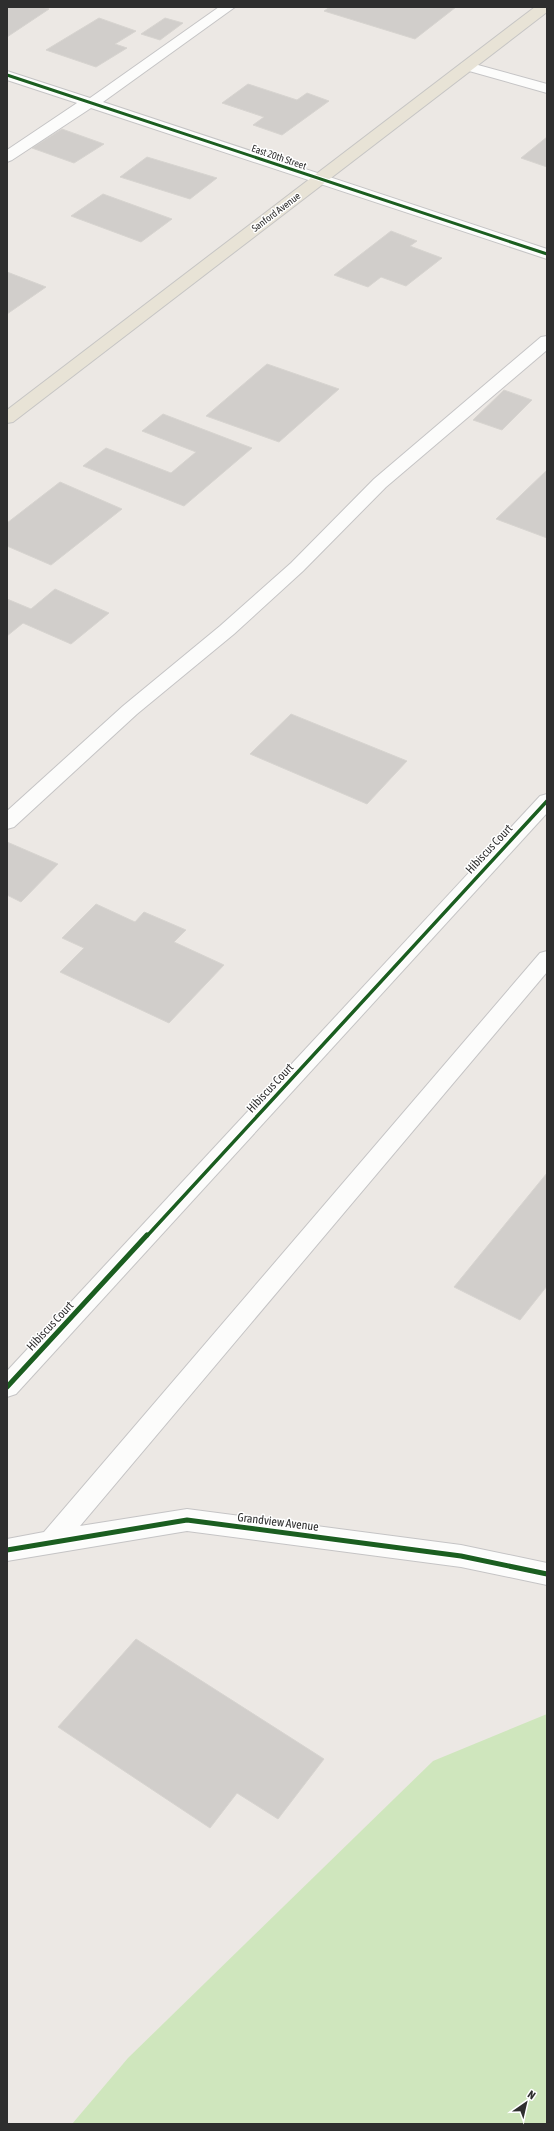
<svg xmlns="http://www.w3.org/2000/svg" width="554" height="2131" font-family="'Asap Condensed',sans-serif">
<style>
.green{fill:#cfe6bd}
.building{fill:#d1cecb;stroke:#d7d4d0}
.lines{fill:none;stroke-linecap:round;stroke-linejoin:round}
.minor-casing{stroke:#c5c4c5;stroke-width:2}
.major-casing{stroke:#c6c5c4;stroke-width:2}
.minor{fill:#fcfcfb;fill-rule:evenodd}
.major{fill:#e8e3d6;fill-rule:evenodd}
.cycleway-far2-casing{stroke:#fff;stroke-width:5}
.cycleway-far1-casing{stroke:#fff;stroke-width:6}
.cycleway-casing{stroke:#fff;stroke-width:8}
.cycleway-far2{stroke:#1b5e20;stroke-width:3}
.cycleway-far1{stroke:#1b5e20;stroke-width:3.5}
.cycleway{stroke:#1b5e20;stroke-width:5}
.labels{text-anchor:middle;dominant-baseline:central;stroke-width:3;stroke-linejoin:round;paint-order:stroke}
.far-street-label{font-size:10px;fill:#2e2e2e;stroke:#fff}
.street-label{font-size:12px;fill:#2e2e2e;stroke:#fff}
</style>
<rect width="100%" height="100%" fill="#ece8e4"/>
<polygon class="green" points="547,1714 547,2124 72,2124 128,2058 433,1761"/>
<g class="building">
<polygon points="7,7 41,7 49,9 7,37"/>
<polygon points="330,7 428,8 456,7 415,39 324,11"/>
<polygon points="99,18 136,31 115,44 127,48 96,67 46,50"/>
<polygon points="165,18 183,23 160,40 141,34"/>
<polygon points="248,84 297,100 307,93 329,101 282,135 253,125 264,117 222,103"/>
<polygon points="62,129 104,144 74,163 32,148"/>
<polygon points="547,137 547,167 521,158"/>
<polygon points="147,157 217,178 190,199 120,177"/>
<polygon points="103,194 172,219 141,242 71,216"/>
<polygon points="391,231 417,241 410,246 442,258 406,286 381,277 368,287 334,275"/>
<polygon points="7,272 46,287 7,314"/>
<polygon points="267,364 339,389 279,442 206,416"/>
<polygon points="504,390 532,400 502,430 473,420"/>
<polygon points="163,414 252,448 184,506 83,466 106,448 171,473 196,452 142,431"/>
<polygon points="547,470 547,538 496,519"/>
<polygon points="60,482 122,509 51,565 7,546 7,523"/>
<polygon points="55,589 109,613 71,644 23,623 7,636 7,599 31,609"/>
<polygon points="291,714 407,761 367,804 250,754"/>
<polygon points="7,842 58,864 21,902 7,895"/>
<polygon points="96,904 135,922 144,912 186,930 174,942 224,965 169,1023 60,972 84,948 62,938"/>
<polygon points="547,1173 547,1286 520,1320 454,1287"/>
<polygon points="136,1639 324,1759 278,1819 237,1793 210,1828 58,1727"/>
</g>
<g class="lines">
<g class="minor-casing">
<g id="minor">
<polygon points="219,7 235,7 103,102 547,249 547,259 91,108 12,160 7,162 7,150 77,103 7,80 7,71 90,98"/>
<polygon points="467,62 547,84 547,93 462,69 460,66 462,63"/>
<polygon points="547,336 547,350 386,487 303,571 234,634 137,714 14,827 7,829 7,811 123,706 220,626 291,563 374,479 541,337"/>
<polygon points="547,794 547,813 16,1394 7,1397 7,1371 540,796"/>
<polygon points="547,951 547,972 80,1526 187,1509 461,1545 547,1563 547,1585 461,1567 187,1531 7,1561 7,1539 44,1532 540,953"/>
</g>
</g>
<g class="major-casing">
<polygon id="major" points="535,7 547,7 547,12 13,422 7,423 7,410"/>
</g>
<use href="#minor" class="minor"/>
<use href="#major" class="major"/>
<g class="cycleway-far2-casing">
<polyline id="cycleway-far2" points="7,75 547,254"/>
</g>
<g class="cycleway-far1-casing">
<polyline id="cycleway-far1" points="147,1236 547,801"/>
</g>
<g class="cycleway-casing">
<g id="cycleway">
<polyline points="7,1387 147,1235"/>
<polyline points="7,1550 187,1520 461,1556 547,1574"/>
</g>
</g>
<use href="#cycleway-far2" class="cycleway-far2"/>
<use href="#cycleway-far1" class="cycleway-far1"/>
<use href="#cycleway" class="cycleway"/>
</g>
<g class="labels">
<g class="far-street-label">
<text transform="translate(279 157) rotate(19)">East 20th Street</text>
<text transform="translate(276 212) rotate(-37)">Sanford Avenue</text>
</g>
<g class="street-label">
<text transform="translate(489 849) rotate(-47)">Hibiscus Court</text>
<text transform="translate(270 1088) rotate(-47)">Hibiscus Court</text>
<text transform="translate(50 1326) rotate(-47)">Hibiscus Court</text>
<text transform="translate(278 1522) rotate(7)">Grandview Avenue</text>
</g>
</g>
<rect width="554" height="2131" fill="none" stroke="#2e2e2e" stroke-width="16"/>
<g transform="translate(526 2103) rotate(34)" stroke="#ffffff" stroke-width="3" paint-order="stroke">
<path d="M0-3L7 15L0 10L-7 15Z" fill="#2e2e2e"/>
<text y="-6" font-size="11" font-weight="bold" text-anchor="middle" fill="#2e2e2e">N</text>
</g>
</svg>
